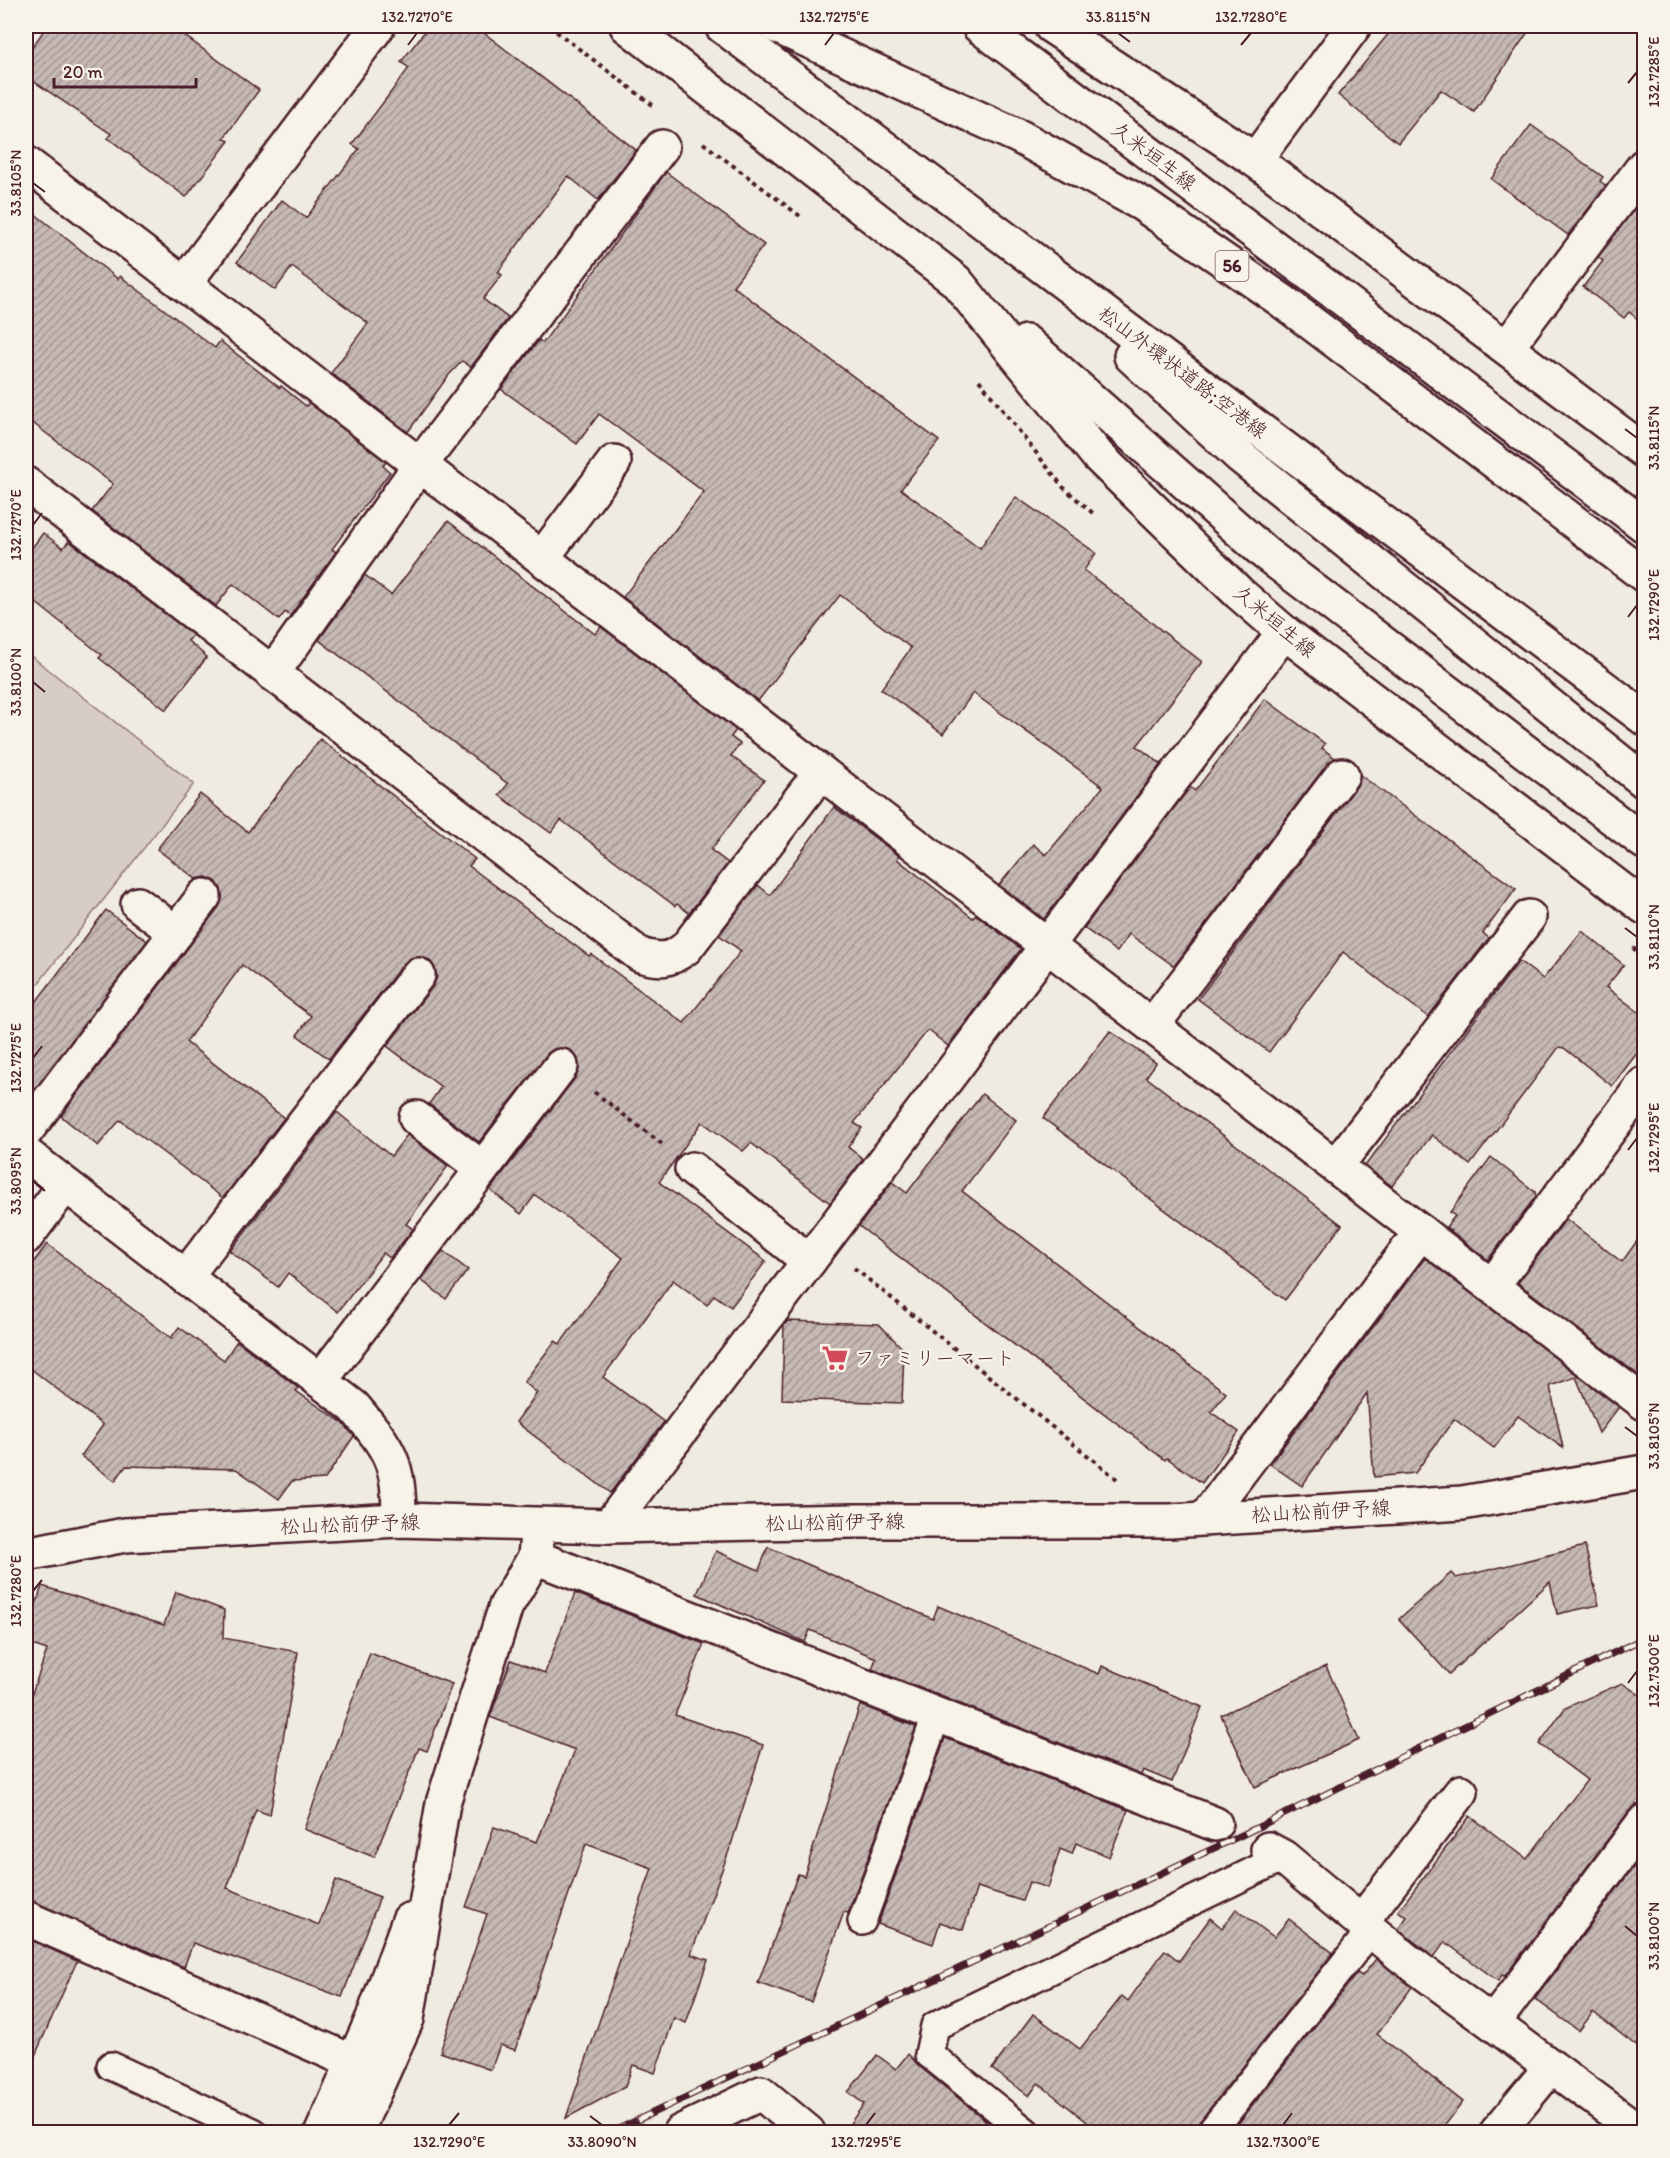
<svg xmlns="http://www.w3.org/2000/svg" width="1670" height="2158" font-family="Itim,'Klee One',sans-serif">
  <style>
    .park { fill: #d8cdc6; stroke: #917678; stroke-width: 1.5 }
    .building { fill: url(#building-hatch); stroke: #4a1f2b; stroke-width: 1.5 }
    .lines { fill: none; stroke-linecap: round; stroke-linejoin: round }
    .service-casing { stroke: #4a1f2b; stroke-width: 32 }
    .minor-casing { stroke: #4a1f2b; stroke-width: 38 }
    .secondary-casing { stroke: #4a1f2b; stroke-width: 38 }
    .motorway-casing { stroke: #4a1f2b; stroke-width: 38 }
    .path { stroke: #4a1f2b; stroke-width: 4; stroke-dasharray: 4.5 4.5; stroke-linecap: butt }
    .service { stroke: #f7f3e8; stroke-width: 27 }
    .minor { stroke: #f7f3e8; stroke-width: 33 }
    .secondary { stroke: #f7f3e8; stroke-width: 33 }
    .motorway { stroke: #f7f3e8; stroke-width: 33 }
    .rail-casing { stroke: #4a1f2b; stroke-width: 7 }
    .rail { stroke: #f7f3e8; stroke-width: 4.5; stroke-dasharray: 14; stroke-linecap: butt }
    .ticks { fill: none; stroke: #4a1f2b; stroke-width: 2 }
    .labels { text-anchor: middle; stroke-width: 4.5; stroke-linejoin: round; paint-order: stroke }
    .shield { fill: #f7f3e8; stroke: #7e5f64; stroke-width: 1.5 }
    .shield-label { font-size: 18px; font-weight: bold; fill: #4a1f2b }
    .street-label { font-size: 20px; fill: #4a1f2b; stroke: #f7f3e8 }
    .poi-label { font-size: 20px; fill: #4a1f2b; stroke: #f7f3e8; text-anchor: start }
    .neatline { fill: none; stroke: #4a1f2b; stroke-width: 2 }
    .ticks-label { font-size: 15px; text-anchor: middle; fill: #4a1f2b }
  </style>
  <defs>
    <pattern id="building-hatch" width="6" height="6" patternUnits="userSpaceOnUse" patternTransform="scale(1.5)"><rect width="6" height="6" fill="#c6b8b3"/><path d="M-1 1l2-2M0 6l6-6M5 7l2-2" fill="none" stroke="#a39592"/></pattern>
  </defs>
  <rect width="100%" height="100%" fill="#f0ebe0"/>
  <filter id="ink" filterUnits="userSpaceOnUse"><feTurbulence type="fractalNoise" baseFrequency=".0167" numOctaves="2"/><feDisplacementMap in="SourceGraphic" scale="12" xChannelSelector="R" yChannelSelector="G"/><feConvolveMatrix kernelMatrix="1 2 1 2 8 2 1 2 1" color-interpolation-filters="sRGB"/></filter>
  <g filter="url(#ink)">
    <!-- park -->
    <polygon class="park" points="26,652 194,784 26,999"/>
    <!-- building -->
    <g class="building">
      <polygon points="47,26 171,26 259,90 224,138 229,141 186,197 108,138 111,134 26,76 26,56"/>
      <polygon points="429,26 475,26 636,150 598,200 568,176 498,272 502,275 483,299 508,318 471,367 462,361 448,376 408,432 331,373 368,323 292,267 275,290 237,262 282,200 306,218 359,149 352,144 409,68 401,62"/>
      <polygon points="1395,26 1532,26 1474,112 1441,90 1398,143 1338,95"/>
      <polygon points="1531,125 1603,177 1600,181 1606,186 1568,235 1491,179"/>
      <polygon points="666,172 764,245 733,286 939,441 901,489 980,548 1016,497 1096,553 1084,570 1202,662 1137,746 1161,764 1044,919 999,885 1033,844 1046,855 1103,787 973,693 943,734 881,689 911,648 840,595 758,701 623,597 704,492 599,414 577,444 501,389 539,340 543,343"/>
      <polygon points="1644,205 1644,324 1629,312 1624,318 1583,287 1603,261 1598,257 1635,208 1639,211"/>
      <polygon points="26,207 118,279 120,276 215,348 220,341 280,388 281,386 306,406 309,403 386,462 383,466 390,472 332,549 336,552 290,616 285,612 279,620 233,584 216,606 92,511 113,484 26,418"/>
      <polygon points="448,521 595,634 601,627 736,730 731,737 740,744 731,756 764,780 711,850 728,863 689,913 677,904 675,906 561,820 551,833 499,795 508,784 319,640 365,575 391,595"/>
      <polygon points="43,533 63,548 69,541 193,635 188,641 207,657 166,710 99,658 102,655 26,595 26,556"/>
      <polygon points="1265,699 1325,744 1322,748 1335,758 1327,764 1174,966 1129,934 1117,952 1084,928 1190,787 1195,791"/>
      <polygon points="320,739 475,859 469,866 589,956 591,954 684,1023 741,951 719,935 758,885 770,895 834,807 899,856 897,859 973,918 976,915 1021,949 948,1046 928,1030 854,1123 862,1128 848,1147 863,1159 830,1203 751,1143 743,1151 702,1122 659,1182 766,1261 731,1307 714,1295 707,1305 673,1280 603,1377 664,1422 610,1493 516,1422 537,1393 524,1382 555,1341 560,1344 623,1258 535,1195 521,1214 490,1190 576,1077 579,1069 578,1059 572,1051 564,1048 554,1049 547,1054 479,1142 429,1104 441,1087 387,1046 433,986 437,977 435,968 429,960 421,957 411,958 403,964 329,1059 297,1035 311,1016 242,965 186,1042 284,1118 223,1198 120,1120 98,1146 61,1116 219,907 222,899 221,889 216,881 206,877 196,879 157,849 200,794 248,832"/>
      <polygon points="1360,775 1516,889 1483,933 1489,938 1428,1017 1343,952 1269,1052 1198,999 1357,786"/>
      <polygon points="106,910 147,941 32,1093 26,1088 26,1015"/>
      <polygon points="1582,931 1624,965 1606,987 1644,1016 1644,1044 1612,1086 1564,1048 1559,1047 1470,1165 1432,1135 1392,1186 1365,1166 1519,961 1543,979"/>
      <polygon points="1110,1031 1156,1063 1146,1077 1342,1225 1285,1300 1043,1118"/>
      <polygon points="982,1094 1016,1120 962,1191 1226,1393 1211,1412 1239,1432 1202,1483 1167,1458 1165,1460 859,1226 892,1182 907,1193"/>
      <polygon points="337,1112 391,1156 407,1135 448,1166 406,1224 413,1229 390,1258 383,1253 338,1312 288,1273 278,1287 230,1251"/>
      <polygon points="1491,1157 1535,1192 1536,1196 1488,1260 1446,1227 1455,1216 1450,1212"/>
      <polygon points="1566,1219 1622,1262 1644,1231 1644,1373 1641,1377 1518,1283"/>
      <polygon points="47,1244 171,1338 179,1327 224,1360 237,1341 298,1388 296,1391 343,1423 354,1436 325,1479 292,1481 279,1499 236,1469 126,1466 115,1481 81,1456 103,1425 26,1365 26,1272"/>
      <polygon points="443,1251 468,1270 446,1299 421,1280"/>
      <polygon points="1425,1258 1619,1407 1599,1433 1576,1377 1550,1386 1563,1448 1518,1416 1494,1448 1454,1419 1415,1473 1374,1477 1367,1393 1302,1486 1270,1464"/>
      <polygon points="788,1321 879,1324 904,1350 902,1403 782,1399 784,1325"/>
      <polygon points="1585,1546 1599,1605 1557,1614 1550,1582 1449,1674 1399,1619 1451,1573 1456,1578"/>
      <polygon points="768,1547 933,1619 938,1606 1099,1674 1102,1666 1202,1707 1172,1782 1143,1770 1141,1775 872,1669 876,1658 810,1630 805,1642 697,1594 716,1551 759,1570"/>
      <polygon points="42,1586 164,1625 176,1592 224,1610 223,1638 298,1652 270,1815 256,1810 227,1888 319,1925 336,1880 380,1897 342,1997 193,1943 184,1967 26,1900 26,1711 47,1650 26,1643 26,1636"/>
      <polygon points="575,1593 704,1644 675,1715 763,1745 730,1848 691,1954 708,1960 686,2023 674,2018 655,2073 633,2065 625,2087 566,2118 652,1868 586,1844 515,2050 500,2045 491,2070 440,2052 487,1914 466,1907 494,1827 537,1842 575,1750 490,1717 511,1660 545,1673"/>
      <polygon points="370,1653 452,1684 427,1751 419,1748 374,1857 304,1829"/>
      <polygon points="1326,1666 1359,1740 1255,1787 1221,1715"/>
      <polygon points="1622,1683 1644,1698 1644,1804 1636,1805 1629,1811 1505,1976 1502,1975 1498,1981 1445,1942 1434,1957 1398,1929 1407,1917 1398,1911 1470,1816 1527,1859 1587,1780 1539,1744 1565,1708"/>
      <polygon points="860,1705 916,1727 848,1913 844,1912 811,2002 758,1983 798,1874 804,1876"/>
      <polygon points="945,1738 1128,1810 1109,1857 1076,1843 1072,1854 1060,1849 1048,1888 1029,1882 1022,1901 977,1887 963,1930 940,1922 933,1944 878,1924"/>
      <polygon points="1644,1853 1644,2052 1593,2012 1579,2031 1535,1999"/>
      <polygon points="1236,1909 1274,1937 1289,1919 1333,1953 1199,2122 1196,2133 1101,2133 1038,2083 1029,2096 992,2069 1033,2014 1080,2049 1122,1996 1128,2001 1165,1950 1179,1961 1210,1918 1222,1928"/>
      <polygon points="26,1938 77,1961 26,2076"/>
      <polygon points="1376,1959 1412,1987 1377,2034 1463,2102 1439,2133 1231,2133 1357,1973 1362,1976"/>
      <polygon points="908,2054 919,2066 1001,2133 843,2133 864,2104 848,2092 877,2055 896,2069"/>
    </g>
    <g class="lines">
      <!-- service casing -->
      <g class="service-casing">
        <g id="service">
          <polyline points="862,1921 937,1714"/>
          <polyline points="111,2066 253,2132"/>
          <polyline points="1026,2132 929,2054 935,2026 1283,1857"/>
          <polyline points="1211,2132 1371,1930"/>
        </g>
      </g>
      <!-- minor casing -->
      <g class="minor-casing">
        <g id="minor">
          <polyline points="1255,160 1354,26"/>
          <polyline points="26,163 1644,1403"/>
          <polyline points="184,284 378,26"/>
          <polyline points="1508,346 1644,166"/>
          <path d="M 26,484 L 640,955 C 660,961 669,961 686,948 L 821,772"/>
          <polyline points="542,558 614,462"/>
          <polyline points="272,674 420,465 662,147"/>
          <polyline points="138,904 176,933"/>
          <polyline points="1152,1026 1342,775"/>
          <polyline points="416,1118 482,1168"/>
          <polyline points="26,1131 204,896"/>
          <path d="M 26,1154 L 354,1407 C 391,1451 399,1462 399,1520"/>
          <polyline points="1336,1166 1529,917"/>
          <polyline points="692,1169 809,1261"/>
          <polyline points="26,1237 65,1185"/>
          <polyline points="185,1277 418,975"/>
          <polyline points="1492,1286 1644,1084"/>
          <polyline points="320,1381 561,1066"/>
          <polyline points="1205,1518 1421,1232"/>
          <polyline points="609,1526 1284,632"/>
          <polyline points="535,1557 1215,1824"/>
          <polyline points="1268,1849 1283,1857 1404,1958 1640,2132"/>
          <polyline points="26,1918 353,2062"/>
          <polyline points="1361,1922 1461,1792"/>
          <polyline points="1493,2023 1644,1822"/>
          <polyline points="322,2132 373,2018 409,1920"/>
          <polyline points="356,2132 407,2019 443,1803 506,1606 535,1557 537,1534"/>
          <polyline points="680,2132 761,2093 808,2132"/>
          <polyline points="1497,2132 1551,2067"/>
        </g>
      </g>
      <!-- secondary casing -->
      <g class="secondary-casing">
        <g id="secondary">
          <polyline points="627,26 956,281 1098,456 1239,593 1284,632 1644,907"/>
          <polyline points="979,26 1644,525"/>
          <polyline points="1051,26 1255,160 1644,451"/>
          <polyline points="1026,342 1266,554 1644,842"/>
          <polyline points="26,1554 125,1535 399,1520 609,1526 853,1521 1170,1521 1462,1503 1644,1472"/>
        </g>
      </g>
      <!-- motorway casing -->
      <g class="motorway-casing">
        <g id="motorway">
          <polyline points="722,26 1644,718"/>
          <polyline points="776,26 1020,137 1142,204 1281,300 1644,575"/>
          <polyline points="1131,356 1241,457 1644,781"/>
        </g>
      </g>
      <!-- path -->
      <g class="path">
        <polyline points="549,26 654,106"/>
        <polyline points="703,143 800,216"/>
        <polyline points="979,380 1063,487 1095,515"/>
        <polyline points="1633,948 1644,957"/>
        <polyline points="594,1092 662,1144"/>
        <polyline points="854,1268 1117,1479"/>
      </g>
      <!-- service -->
      <use href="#service" class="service"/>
      <!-- minor -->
      <use href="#minor" class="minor"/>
      <!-- secondary -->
      <use href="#secondary" class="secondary"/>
      <!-- motorway -->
      <use href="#motorway" class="motorway"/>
      <!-- rail casing -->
      <g class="rail-casing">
        <polyline id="rail" points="612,2132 1244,1834 1644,1638"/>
      </g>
      <!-- rail -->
      <use href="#rail" class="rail"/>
    </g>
  </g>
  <!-- ticks -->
  <path class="ticks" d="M 1118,33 L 1130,42M 408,45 L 417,33M 825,45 L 834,33M 1241,45 L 1251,33M 1628,83 L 1637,72M 33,183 L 45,192M 1625,429 L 1637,438M 33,525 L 42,513M 1628,617 L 1637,605M 33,682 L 45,692M 1625,928 L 1637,937M 33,1058 L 42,1046M 1628,1150 L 1637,1138M 33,1181 L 45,1191M 1625,1427 L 1637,1436M 33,1591 L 42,1580M 1628,1683 L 1637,1671M 1625,1926 L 1637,1936M 590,2116 L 602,2125M 449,2125 L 459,2113M 866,2125 L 875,2113M 1283,2125 L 1292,2113"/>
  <!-- icons -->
  <defs>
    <g id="supermarket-bare" transform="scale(2.07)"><path d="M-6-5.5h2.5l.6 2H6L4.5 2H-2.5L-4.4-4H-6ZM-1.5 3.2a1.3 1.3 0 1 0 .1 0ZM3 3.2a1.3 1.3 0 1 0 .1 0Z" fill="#d1495b" stroke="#f7f3e8" stroke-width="2.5" paint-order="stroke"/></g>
  </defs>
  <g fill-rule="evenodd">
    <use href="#supermarket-bare" x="835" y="1358"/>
  </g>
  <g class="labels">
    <!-- shield labels -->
    <rect class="shield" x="1215.5" y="251" width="33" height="30" rx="4.5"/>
    <g class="shield-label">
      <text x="1232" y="272">56</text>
    </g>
    <!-- street labels -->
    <g class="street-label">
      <text transform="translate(1154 156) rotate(37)" y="7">久米垣生線</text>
      <text transform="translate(1183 372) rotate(37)" y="7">松山外環状道路;空港線</text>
      <text transform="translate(1275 621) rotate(40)" y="7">久米垣生線</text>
      <text transform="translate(1321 1511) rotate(-3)" y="7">松山松前伊予線</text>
      <text transform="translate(835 1522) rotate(-1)" y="7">松山松前伊予線</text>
      <text transform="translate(350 1524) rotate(-2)" y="7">松山松前伊予線</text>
    </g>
    <!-- poi labels -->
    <g class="poi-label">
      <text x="855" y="1365">ファミリーマート</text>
    </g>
  </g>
  <!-- margin -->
  <rect width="1670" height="2158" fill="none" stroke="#f7f3e8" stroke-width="66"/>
  <!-- scale -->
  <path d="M54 78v9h142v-9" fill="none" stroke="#4a1f2b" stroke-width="3"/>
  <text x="63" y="78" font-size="18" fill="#4a1f2b" stroke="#f7f3e8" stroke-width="4.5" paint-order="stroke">20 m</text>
  <rect x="33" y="33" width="1604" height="2092" class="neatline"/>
  <g class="ticks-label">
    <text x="417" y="22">132.7270°E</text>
    <text x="834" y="22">132.7275°E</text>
    <text x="1118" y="22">33.8115°N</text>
    <text x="1251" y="22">132.7280°E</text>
    <text transform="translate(1654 72) rotate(-90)" y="5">132.7285°E</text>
    <text transform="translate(16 183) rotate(-90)" y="5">33.8105°N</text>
    <text transform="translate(1654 438) rotate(-90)" y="5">33.8115°N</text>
    <text transform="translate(16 525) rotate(-90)" y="5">132.7270°E</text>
    <text transform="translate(1654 605) rotate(-90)" y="5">132.7290°E</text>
    <text transform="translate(16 682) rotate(-90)" y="5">33.8100°N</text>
    <text transform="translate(1654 937) rotate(-90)" y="5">33.8110°N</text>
    <text transform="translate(16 1058) rotate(-90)" y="5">132.7275°E</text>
    <text transform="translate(1654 1138) rotate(-90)" y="5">132.7295°E</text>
    <text transform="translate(16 1181) rotate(-90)" y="5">33.8095°N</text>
    <text transform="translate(1654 1436) rotate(-90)" y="5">33.8105°N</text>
    <text transform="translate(16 1591) rotate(-90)" y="5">132.7280°E</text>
    <text transform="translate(1654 1671) rotate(-90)" y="5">132.7300°E</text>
    <text transform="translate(1654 1936) rotate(-90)" y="5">33.8100°N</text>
    <text x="449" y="2147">132.7290°E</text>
    <text x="602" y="2147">33.8090°N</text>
    <text x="866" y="2147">132.7295°E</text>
    <text x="1283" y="2147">132.7300°E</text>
  </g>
</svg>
